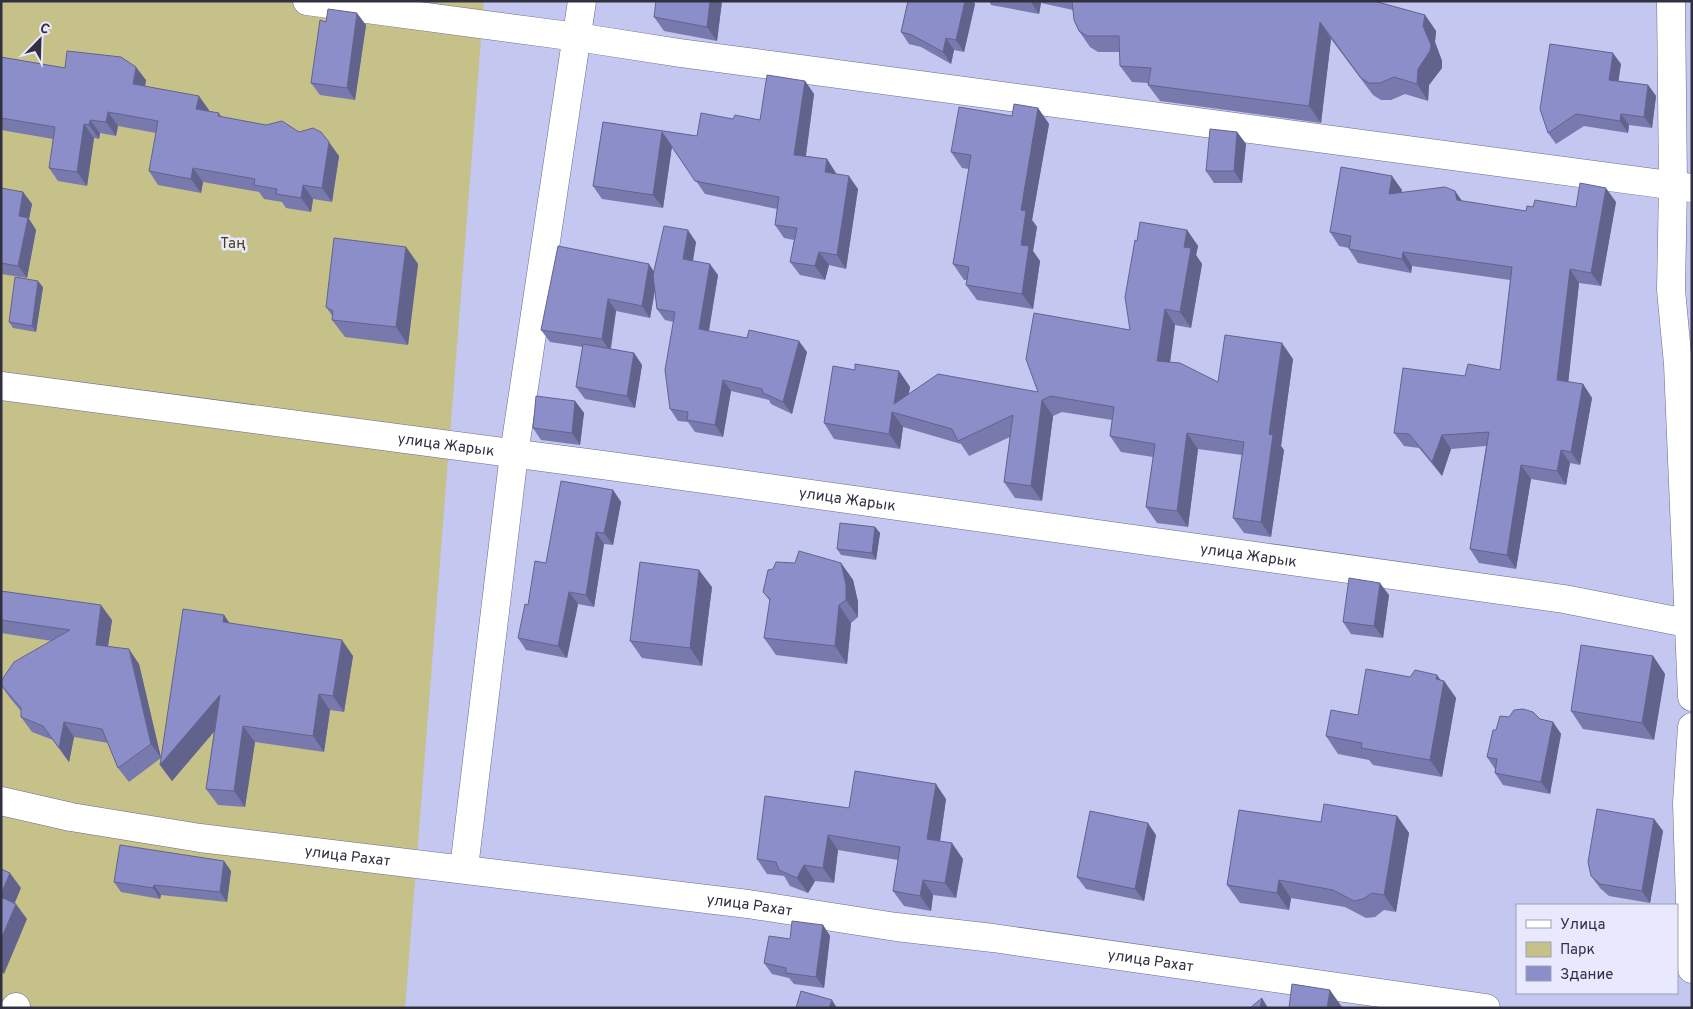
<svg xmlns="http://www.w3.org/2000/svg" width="1693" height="1009" font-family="Overpass,sans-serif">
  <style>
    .green { fill: #c6c089 }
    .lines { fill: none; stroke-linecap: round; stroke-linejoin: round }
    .street-casing { stroke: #686a8e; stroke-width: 29 }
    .street { stroke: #fff; stroke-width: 28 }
    .wall { fill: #787aae }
    .shaded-wall { fill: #62638d }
    .building { fill: #8c8eca; stroke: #62638d }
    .labels { text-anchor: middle; stroke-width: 5; stroke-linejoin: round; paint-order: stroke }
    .park-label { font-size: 15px; fill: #47410a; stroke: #e8e9ff }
    .street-label { font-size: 15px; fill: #303040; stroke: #e8e9ff }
  </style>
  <rect width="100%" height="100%" fill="#c4c7f0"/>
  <!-- green -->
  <polygon class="green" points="1,1 484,1 405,1008 1,1008"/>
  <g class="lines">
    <!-- street casing -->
    <g class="street-casing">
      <g id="street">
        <polyline points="307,1 577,37 680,53 1692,188"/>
        <polyline points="1671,1 1673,185 1671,290 1678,364 1692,697"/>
        <path id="s1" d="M 1,386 L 610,466 L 1564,599 L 1692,624"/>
        <polyline points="1692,727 1687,803 1692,969"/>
        <path id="s2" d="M 1,801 L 71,817 L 200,838 L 748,904 L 896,927 L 993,938 L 1486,1008"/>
        <polyline points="464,868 514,454 582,1"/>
        <polyline points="15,1008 16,1007"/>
      </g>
    </g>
    <!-- street -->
    <use href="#street" class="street"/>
  </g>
  <!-- wall -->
  <g class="wall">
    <polygon points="722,1 717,41 664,31 654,17"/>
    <polygon points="908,1 973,1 975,4 964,52 954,50 951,64 921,47 909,44 901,32"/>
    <polygon points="989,1 1374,1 1425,15 1436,31 1435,42 1442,61 1442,68 1429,85 1428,101 1405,94 1391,100 1381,100 1373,95 1331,39 1321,123 1160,101 1148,85 1148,83 1132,82 1120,66 1120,52 1098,52 1090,47 1079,31 1073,10 1041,3 1039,14 991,5"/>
    <polygon points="326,22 366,25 355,100 320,95 311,83"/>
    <polygon points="1,57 65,68 146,80 145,87 209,110 208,111 219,113 222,117 299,132 339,156 332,202 313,199 311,212 286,208 282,202 264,199 259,192 203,182 201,193 158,185 149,171 156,133 118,126 116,136 100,133 99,139 94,138 87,186 58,181 49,168 53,139 1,130"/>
    <polygon points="1621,64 1618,81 1648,85 1656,96 1652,128 1629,125 1628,133 1584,126 1556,144 1548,133"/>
    <polygon points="805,81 814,94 806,156 827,159 836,174 858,189 846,269 829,265 825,280 800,275 790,262 794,240 784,238 775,225 777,209 705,194 672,146 663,208 602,199 593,186 603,122 697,136 733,119 760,120"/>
    <polygon points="1038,108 1049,124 1032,220 1037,227 1033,251 1040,261 1033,309 977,300 966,285 967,280 964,280 953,264 969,169 962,168 951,152 1012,116"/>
    <polygon points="1237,132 1246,144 1242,183 1214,183 1206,171"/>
    <polygon points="1,188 23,192 32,204 29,219 36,230 27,278 1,274"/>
    <polygon points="1402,190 1401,192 1455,191 1462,201 1526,211 1533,207 1576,207 1616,202 1601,286 1579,283 1568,382 1583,384 1592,398 1580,465 1570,463 1566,485 1531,479 1516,569 1479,563 1470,549 1486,446 1451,449 1442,476 1419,448 1404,446 1394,433 1465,376 1500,370 1510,280 1412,266 1411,273 1358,263 1349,249 1349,248 1339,246 1330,232"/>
    <polygon points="1187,230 1198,246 1196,255 1202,264 1191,328 1175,325 1170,362 1218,382 1293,359 1281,446 1284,450 1271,537 1244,533 1233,518 1242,455 1198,449 1188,527 1157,523 1146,507 1153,457 1121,452 1110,436 1112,420 1062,412 1053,416 1042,501 1015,498 1004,482 1010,437 969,456 961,444 903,427 900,449 834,439 824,423 855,370 899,371 910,387 908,394 1038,392 1130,330 1137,241"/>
    <polygon points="696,242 693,261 718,275 709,331 807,352 792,414 771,404 769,400 731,391 723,437 695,432 688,422 678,421 670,409 674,322 665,320 657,309 655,291 650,318 616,311 611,349 634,353 642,365 635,408 585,399 576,387 583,347 550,342 541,330 654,271"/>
    <polygon points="406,247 418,264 408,345 345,337 332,320 333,317 326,307"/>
    <polygon points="43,287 36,332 13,328 9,322"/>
    <polygon points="575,401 584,413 580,445 541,440 533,428"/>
    <polygon points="613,490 621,502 613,545 604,544 594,607 578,604 567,658 526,650 518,638 528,605"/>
    <polygon points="875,527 880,533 876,560 841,555 837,549"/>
    <polygon points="795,563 841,563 853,580 858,602 858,617 851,623 847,664 776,655 764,638 770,601 763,592 773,569"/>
    <polygon points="712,587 702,666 642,658 630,641"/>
    <polygon points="1,591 112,620 108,646 139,664 161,758 129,782 118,768 108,743 74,737 69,762 53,740 32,732 21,717 21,711 10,698 1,685 52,641 1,633"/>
    <polygon points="1389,595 1383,638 1351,634 1343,622"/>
    <polygon points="224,615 229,623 353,656 344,712 330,710 324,752 255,742 245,807 218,805 206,789 214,731 172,781 160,765"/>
    <polygon points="1653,656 1665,674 1654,740 1583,729 1571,711"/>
    <polygon points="1410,677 1444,681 1456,698 1442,777 1373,765 1369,760 1338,754 1326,736 1358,715"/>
    <polygon points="1540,719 1553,722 1561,734 1550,794 1503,785 1495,773 1495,769 1487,757 1496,730"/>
    <polygon points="946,799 940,841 963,859 956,898 933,895 931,911 904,906 893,891 898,860 838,850 834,883 815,881 808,893 790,886 784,876 767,874 757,859 849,808"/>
    <polygon points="1397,816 1409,833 1396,912 1384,910 1375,917 1366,918 1345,907 1291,898 1289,910 1240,903 1227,885 1321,822"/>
    <polygon points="1654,819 1663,831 1650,903 1609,896 1600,888 1591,876"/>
    <polygon points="1156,835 1144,901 1086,889 1077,877"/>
    <polygon points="224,861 231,871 227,902 161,895 160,899 121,892 114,882"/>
    <polygon points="823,925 830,936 824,988 794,984 789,978 772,974 764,963 790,939"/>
  </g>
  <!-- shaded-wall -->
  <g class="shaded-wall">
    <polygon points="710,1 722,1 717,41 707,27"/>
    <polygon points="965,1 973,1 975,4 964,52 956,40"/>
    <polygon points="1030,1 1039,1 1041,3 1039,14"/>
    <polygon points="357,13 366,25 355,100 347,88"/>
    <polygon points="1425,15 1436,31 1435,42 1442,61 1442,68 1429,85 1428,101 1417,84 1418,69"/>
    <polygon points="1320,22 1331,39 1321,123 1309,106"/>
    <polygon points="946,38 954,50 951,64 943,52"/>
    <polygon points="1613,53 1621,64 1617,91 1609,80"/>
    <polygon points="136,67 146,80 143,98 133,84"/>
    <polygon points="805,81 814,94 804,168 794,155"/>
    <polygon points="1648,85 1656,96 1652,128 1644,117"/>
    <polygon points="199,96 209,110 206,123 196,109"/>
    <polygon points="1038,108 1049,124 1032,220 1037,227 1033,251 1040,261 1033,309 1022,294 1021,210"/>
    <polygon points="108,112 118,126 116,136 106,122"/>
    <polygon points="1621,114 1629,125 1628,133 1620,121"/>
    <polygon points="90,120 100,133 99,139 89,125"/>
    <polygon points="84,124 94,138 87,186 77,172"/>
    <polygon points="662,132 672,146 663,208 653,195"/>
    <polygon points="1237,132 1246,144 1242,183 1234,171"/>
    <polygon points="329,142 339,156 332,202 322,188"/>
    <polygon points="827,159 836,173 834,185 825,172"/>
    <polygon points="193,168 203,182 201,193 191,179"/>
    <polygon points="849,176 858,189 846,269 837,255"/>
    <polygon points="1392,176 1402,190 1398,208 1389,194"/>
    <polygon points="303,185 313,199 311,212 301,198"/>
    <polygon points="1606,188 1616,202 1601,286 1591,273"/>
    <polygon points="1455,191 1464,204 1457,200"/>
    <polygon points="23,192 32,204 29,219 36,230 27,278 18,266 19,216"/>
    <polygon points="688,230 696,242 691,271 683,259"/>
    <polygon points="1187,230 1198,246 1196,255 1202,264 1191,328 1180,312 1184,247"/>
    <polygon points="406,247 418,264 408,345 396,327"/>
    <polygon points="819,252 829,265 825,280 815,266"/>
    <polygon points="1403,252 1412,266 1411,273 1402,259"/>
    <polygon points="649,264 657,276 650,318 642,306"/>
    <polygon points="710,264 718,275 707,341 699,329"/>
    <polygon points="1570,269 1579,283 1567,394 1557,380"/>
    <polygon points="38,281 43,287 36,332 32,326"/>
    <polygon points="608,299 616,311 610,351 602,339"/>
    <polygon points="1165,309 1175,325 1168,377 1157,361"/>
    <polygon points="799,341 807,352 792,414 783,402"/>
    <polygon points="1282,343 1293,359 1281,446 1284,450 1271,537 1261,522 1269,434"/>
    <polygon points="634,353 642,365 635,408 627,396"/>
    <polygon points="899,371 910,387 905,416 894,404"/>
    <polygon points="723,380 731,391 723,437 715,425"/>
    <polygon points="1583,384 1592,398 1580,465 1571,452"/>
    <polygon points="1042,400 1053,416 1042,501 1031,486"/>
    <polygon points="575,401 584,413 580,445 572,433"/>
    <polygon points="892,412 903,427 900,449 889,434"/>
    <polygon points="1187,433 1198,449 1188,527 1177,511"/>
    <polygon points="1442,435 1451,449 1442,476 1432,462"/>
    <polygon points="1561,450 1570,463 1566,485 1557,471"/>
    <polygon points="1521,465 1531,479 1516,569 1507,555"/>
    <polygon points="613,490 621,502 613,545 604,533"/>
    <polygon points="875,527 880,533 876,560 872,553"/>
    <polygon points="596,532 604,544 594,607 586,595"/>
    <polygon points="841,563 853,580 858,602 858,617 846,600"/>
    <polygon points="699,570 712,587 702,666 690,648"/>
    <polygon points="1380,583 1389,595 1383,638 1374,626"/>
    <polygon points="569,592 578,604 567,658 558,646"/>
    <polygon points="101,605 112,620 106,659 96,645"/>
    <polygon points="839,605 851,623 847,664 835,646"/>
    <polygon points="224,615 235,631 223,622"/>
    <polygon points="342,640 353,656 344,712 333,696"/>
    <polygon points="129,649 139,664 161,758 151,744"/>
    <polygon points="1653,656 1665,674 1654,740 1642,723"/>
    <polygon points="1437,675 1443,683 1444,681 1456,698 1442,777 1430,760"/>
    <polygon points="319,694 330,710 324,752 313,736"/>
    <polygon points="220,695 231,712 172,781 160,765"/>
    <polygon points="64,722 74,737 69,762 59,748"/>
    <polygon points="1553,722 1561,734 1550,794 1541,782"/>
    <polygon points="243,726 255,742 245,807 234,791"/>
    <polygon points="936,784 946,799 938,855 927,839"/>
    <polygon points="1397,816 1409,833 1396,912 1384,895"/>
    <polygon points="1654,819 1663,831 1650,903 1642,891"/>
    <polygon points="1148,823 1156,835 1144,901 1135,889"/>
    <polygon points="828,835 838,850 834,883 823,868"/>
    <polygon points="952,843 963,859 956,898 945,883"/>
    <polygon points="224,861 231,871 227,902 220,892"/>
    <polygon points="804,865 815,881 808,893 797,878"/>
    <polygon points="10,873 21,888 11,912 1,899 1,894"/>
    <polygon points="923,880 933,895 931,911 920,896"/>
    <polygon points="1279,880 1291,898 1289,910 1277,893"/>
    <polygon points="154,885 161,895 160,899 153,888"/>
    <polygon points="16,904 27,919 4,974 1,971 1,939"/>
    <polygon points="823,925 830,936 824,988 816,977"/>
    <polygon points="1330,990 1342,1007 1342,1008 1327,1008"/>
    <polygon points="1262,998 1268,1008 1260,1008"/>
    <polygon points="832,1000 837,1008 829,1008"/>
  </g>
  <!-- building -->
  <g class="building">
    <polygon points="656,1 710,1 707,27 654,17"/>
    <polygon points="908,1 965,1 956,40 946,38 943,52 912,35 901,32"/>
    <polygon points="1072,1 1374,1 1425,15 1423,26 1431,45 1430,51 1418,69 1417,84 1394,77 1380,83 1369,83 1361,78 1320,22 1309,106 1148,85 1151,68 1120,66 1119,36 1087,36 1079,31 1074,20"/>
    <polygon points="328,9 357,13 347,88 311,83 320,20 326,22"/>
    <polygon points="1550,44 1613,53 1609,80 1648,85 1644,117 1621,114 1620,121 1576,114 1548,133 1540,109"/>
    <polygon points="67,51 121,57 136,67 133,84 199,96 196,109 219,113 218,116 266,125 282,121 299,132 313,128 321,132 329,142 322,188 303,185 301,198 276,194 277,189 254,185 255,179 193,168 191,179 149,171 158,121 108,112 106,122 90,120 89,125 84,124 77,172 49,168 55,127 1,118 1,57 65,68"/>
    <polygon points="767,75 805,81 794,155 827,159 825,172 849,176 837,255 819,252 815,266 790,262 797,228 775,225 779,197 695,181 662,132 653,195 593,186 603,122 697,136 701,113 733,119 735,115 760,120"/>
    <polygon points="1014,104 1038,108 1021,210 1026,211 1021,245 1029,246 1022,294 966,285 969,267 953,264 971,155 951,152 959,107 1012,116"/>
    <polygon points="1210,129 1237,132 1234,171 1206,171"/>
    <polygon points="1341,167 1392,176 1389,194 1445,187 1455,191 1457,200 1526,211 1527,206 1533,207 1535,200 1576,207 1580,183 1606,188 1591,273 1570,269 1557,380 1583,384 1571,452 1561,450 1557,471 1521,465 1507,555 1470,549 1489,432 1442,435 1432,462 1409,434 1394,433 1403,368 1465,376 1468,364 1500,370 1512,267 1403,252 1402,259 1349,249 1351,236 1330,232"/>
    <polygon points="1,188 23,192 19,216 28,218 18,266 1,263"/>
    <polygon points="1140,222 1187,230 1184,247 1191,248 1180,312 1165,309 1157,361 1180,363 1218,382 1225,335 1282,343 1269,434 1273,435 1261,522 1233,518 1244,442 1187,433 1177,511 1146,507 1155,444 1110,436 1114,407 1051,396 1042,400 1031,486 1004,482 1013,415 958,441 952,429 892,412 889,434 824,423 833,366 855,370 855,364 899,371 894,404 938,374 1038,392 1026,359 1034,313 1130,330 1125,297 1135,240 1137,241"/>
    <polygon points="664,226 688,230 683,259 710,264 699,329 747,338 749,330 799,341 783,402 763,393 762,389 723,380 715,425 687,420 688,412 670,409 665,370 675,312 657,309 653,275"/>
    <polygon points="334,238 406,247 396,327 332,320 333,311 326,307"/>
    <polygon points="558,246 649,264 642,306 608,299 602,339 541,330"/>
    <polygon points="15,277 38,281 32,326 9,322"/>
    <polygon points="583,344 634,353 627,396 576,387"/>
    <polygon points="536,396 575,401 572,433 533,428"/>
    <polygon points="561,481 613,490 604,533 596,532 586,595 569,592 558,646 518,638 525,604 528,605 535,561 546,563"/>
    <polygon points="840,523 875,527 872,553 837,549"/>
    <polygon points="799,551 841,563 846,585 846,600 839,605 835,646 764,638 770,599 763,592 768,570 773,569 776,562 795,563"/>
    <polygon points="640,562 699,570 690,648 630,641"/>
    <polygon points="1349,578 1380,583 1374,626 1343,622"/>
    <polygon points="1,591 101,605 96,645 129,649 151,744 118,768 102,729 64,722 59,748 43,726 21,717 21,708 1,685 1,681 14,662 70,630 1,620"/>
    <polygon points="183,609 224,615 223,622 342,640 333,696 319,694 313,736 243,726 234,791 206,789 220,695 160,765"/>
    <polygon points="1581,645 1653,656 1642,723 1571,711"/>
    <polygon points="1366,669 1410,677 1415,670 1437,675 1436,679 1444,681 1430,760 1361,748 1362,743 1326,736 1331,710 1358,715"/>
    <polygon points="1523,709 1533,712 1540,719 1553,722 1541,782 1495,773 1497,759 1487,757 1493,730 1496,730 1500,716 1509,717 1514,710"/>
    <polygon points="855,771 936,784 927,839 952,843 945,883 923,880 920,896 893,891 900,847 828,835 823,868 804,865 797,878 779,870 776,862 757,859 765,796 849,808"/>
    <polygon points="1324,804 1397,816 1384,895 1372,893 1363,899 1354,901 1333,890 1279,880 1277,893 1227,885 1239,810 1321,822"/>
    <polygon points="1597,809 1654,819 1642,891 1600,884 1591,876 1588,862"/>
    <polygon points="1090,811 1148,823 1135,889 1077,877"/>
    <polygon points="120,845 224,861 220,892 154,885 153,888 114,882"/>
    <polygon points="1,869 10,873 1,894"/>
    <polygon points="1,897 16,904 1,939"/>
    <polygon points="792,921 823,925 816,977 786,973 786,968 764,963 769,936 790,939"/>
    <polygon points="1292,984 1330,990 1327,1008 1289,1008"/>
    <polygon points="801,991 832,1000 829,1008 796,1008"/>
    <polygon points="1262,998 1260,1008 1250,1008"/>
  </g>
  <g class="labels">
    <!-- park labels -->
    <g class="park-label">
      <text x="233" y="248">Таң</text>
    </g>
    <!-- street labels -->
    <g class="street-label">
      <text dy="5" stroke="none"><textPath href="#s1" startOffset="449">улица Жарык</textPath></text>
      <text dy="5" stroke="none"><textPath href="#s1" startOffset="854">улица Жарык</textPath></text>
      <text dy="5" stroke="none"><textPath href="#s1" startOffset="1259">улица Жарык</textPath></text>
      <text dy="5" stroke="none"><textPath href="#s2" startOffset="351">улица Рахат</textPath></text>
      <text dy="5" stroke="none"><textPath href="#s2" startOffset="756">улица Рахат</textPath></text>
      <text dy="5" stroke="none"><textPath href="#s2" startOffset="1161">улица Рахат</textPath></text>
    </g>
  </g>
  <!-- border -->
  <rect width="1693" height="1009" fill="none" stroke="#303040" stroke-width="5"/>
  <!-- legend -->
  <rect x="1516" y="904" width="162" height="90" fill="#e8e9ff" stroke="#9e9fb3"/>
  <rect x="1526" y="920" width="25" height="8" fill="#ffffff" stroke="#9e9fb3"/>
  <text x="1560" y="929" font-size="15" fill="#303040">Улица</text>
  <rect x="1526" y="942" width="25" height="15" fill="#c6c089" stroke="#9e9fb3"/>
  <text x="1560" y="954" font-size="15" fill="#303040">Парк</text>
  <rect x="1526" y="966" width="25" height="15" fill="#8c8eca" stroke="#9e9fb3"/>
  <text x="1560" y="979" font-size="15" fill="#303040">Здание</text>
  <!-- north arrow -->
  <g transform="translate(40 40) rotate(23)" stroke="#e8e9ff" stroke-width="4" paint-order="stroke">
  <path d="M0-4L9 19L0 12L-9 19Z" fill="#303040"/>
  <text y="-8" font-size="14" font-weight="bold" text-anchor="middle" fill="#303040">С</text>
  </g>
</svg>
